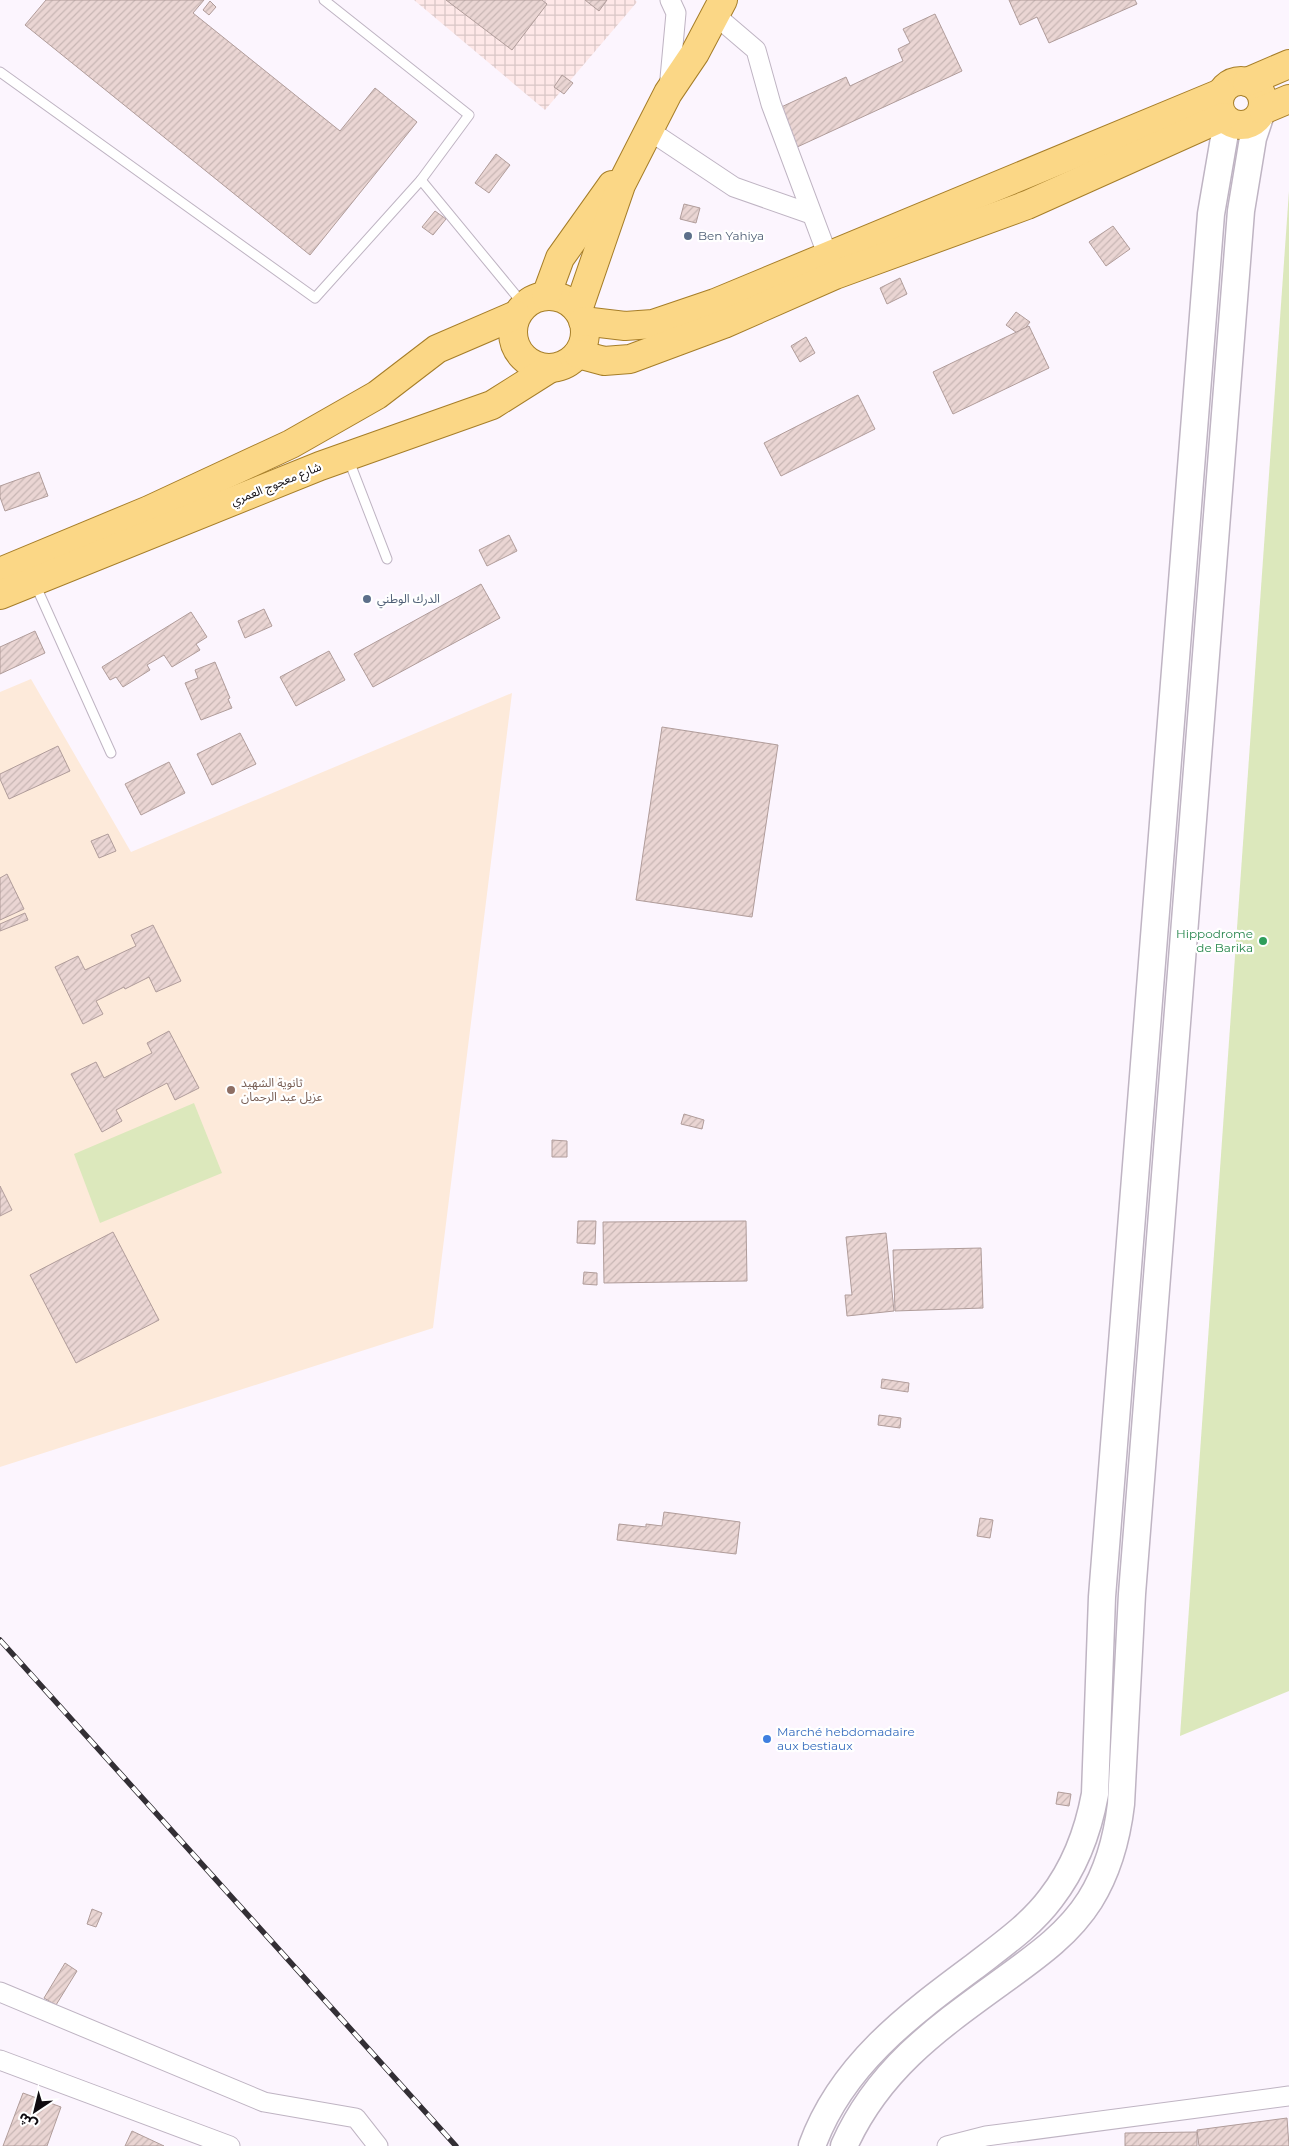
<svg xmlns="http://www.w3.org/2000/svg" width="1289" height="2146" font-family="Montserrat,'Noto Sans Arabic',sans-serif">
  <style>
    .industrial { fill: url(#industrial-grid) }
    .education { fill: #fdeada }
    .grass { fill: #dce8bc }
    .building { fill: url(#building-hatch); stroke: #b09c9a }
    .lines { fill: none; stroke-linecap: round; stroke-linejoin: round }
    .lane-casing { stroke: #bfb4c3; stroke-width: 11 }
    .street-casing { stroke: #bfb4c3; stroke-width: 21 }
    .secondary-casing { stroke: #bfb4c3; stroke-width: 29 }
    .primary-casing { stroke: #a67e29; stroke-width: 30 }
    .lane { stroke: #fff; stroke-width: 9 }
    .street { stroke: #fff; stroke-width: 19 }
    .secondary { stroke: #fff; stroke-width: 26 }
    .primary { stroke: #fbd786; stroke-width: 28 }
    .rail-casing { stroke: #332f35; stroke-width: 5.5 }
    .rail { stroke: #fff; stroke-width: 4; stroke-dasharray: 11; stroke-linecap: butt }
    .service-dot { fill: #5c6f8a; stroke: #fff; stroke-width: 2 }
    .leisure-dot { fill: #2e9e5b; stroke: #fff; stroke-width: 2 }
    .education-dot { fill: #8d6e63; stroke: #fff; stroke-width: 2 }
    .shop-dot { fill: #3f7fe0; stroke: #fff; stroke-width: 2 }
    .labels { text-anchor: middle; stroke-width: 4.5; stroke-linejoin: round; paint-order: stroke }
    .service-label { font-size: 12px; fill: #4e5e75; stroke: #fff; text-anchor: start }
    .street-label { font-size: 12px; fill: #0f0b10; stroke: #fff }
    .leisure-label { font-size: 12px; fill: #27864d; stroke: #fff; text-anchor: end }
    .education-label { font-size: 12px; fill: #785e54; stroke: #fff; text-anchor: start }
    .shop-label { font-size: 12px; fill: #366cbe; stroke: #fff; text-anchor: start }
  </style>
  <defs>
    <pattern id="industrial-grid" width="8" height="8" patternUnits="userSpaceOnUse" patternTransform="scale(1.25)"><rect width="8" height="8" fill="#fee8e8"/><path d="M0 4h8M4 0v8" fill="none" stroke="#d8c6c6"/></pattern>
    <pattern id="building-hatch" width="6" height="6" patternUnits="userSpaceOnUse" patternTransform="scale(1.25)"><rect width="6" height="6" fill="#ead5d3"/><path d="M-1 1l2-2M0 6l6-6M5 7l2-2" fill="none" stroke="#c8b6b4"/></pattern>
  </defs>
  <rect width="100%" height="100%" fill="#fcf5fe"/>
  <!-- industrial -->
  <polygon class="industrial" points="414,0 635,0 637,2 545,110"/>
  <!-- education -->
  <polygon class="education" points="31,679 131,852 512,693 433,1328 0,1467 0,692"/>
  <!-- grass -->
  <g class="grass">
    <polygon points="1289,191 1289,1691 1180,1736"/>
    <polygon points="194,1103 222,1173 100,1223 74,1154"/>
  </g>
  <!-- building -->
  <g class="building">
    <polygon points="46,0 204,0 193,13 340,131 375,88 417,122 310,255 25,25"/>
    <polygon points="446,0 542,0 547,4 512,50"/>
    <polygon points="585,0 607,0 599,11"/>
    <polygon points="1009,0 1135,0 1137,4 1049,43 1037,17 1020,25"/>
    <polygon points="210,1 216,7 209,15 203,10"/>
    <polygon points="935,14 962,71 795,148 777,109 846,77 850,86 903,61 898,49 910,43 903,29"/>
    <polygon points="562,75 573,83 564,94 554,87"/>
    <polygon points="496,154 510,165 489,193 475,183"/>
    <polygon points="684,204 700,208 696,223 680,219"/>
    <polygon points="435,211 446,219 433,235 422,227"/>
    <polygon points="1113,226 1130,249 1106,266 1089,242"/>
    <polygon points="900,278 907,294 887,304 880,288"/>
    <polygon points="1016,312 1030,322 1020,335 1006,325"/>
    <polygon points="1029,326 1049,368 953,414 933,372"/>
    <polygon points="806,337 815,353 800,362 791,346"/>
    <polygon points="858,395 875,429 781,476 764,443"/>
    <polygon points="39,472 48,496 5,511 0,497 0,486"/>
    <polygon points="509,535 517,551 487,566 479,550"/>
    <polygon points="481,584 500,618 373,687 354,654"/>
    <polygon points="264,609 272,626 245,638 238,621"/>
    <polygon points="191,612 207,637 196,644 200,650 172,667 164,655 147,665 150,670 123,687 116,677 110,680 102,667"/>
    <polygon points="35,631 45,653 0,674 0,647"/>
    <polygon points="329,651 345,680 296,706 280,677"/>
    <polygon points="215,662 230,698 228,699 232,708 201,720 185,683 198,678 195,670"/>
    <polygon points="662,727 778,745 752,917 636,900"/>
    <polygon points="240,733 256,764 212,785 197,754"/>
    <polygon points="58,746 70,771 9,799 0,779 0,774"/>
    <polygon points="169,762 185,793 141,815 125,784"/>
    <polygon points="108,834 116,851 99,858 91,841"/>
    <polygon points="7,874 24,909 0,920 0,878"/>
    <polygon points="25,913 28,920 0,931 0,924"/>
    <polygon points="153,925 181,981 156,992 149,977 125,989 124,987 96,1001 103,1014 83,1024 55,967 78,956 85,970 136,946 131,935"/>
    <polygon points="169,1031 199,1088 175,1100 167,1083 116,1110 122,1121 102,1132 71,1074 96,1062 104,1078 152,1053 147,1043"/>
    <polygon points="684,1114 704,1120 702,1129 681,1124"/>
    <polygon points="552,1140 567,1141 567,1157 552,1157"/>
    <polygon points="0,1186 12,1210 0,1216"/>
    <polygon points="578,1221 596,1221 595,1244 577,1243"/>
    <polygon points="746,1221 747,1281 604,1283 603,1222"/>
    <polygon points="113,1232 159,1320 76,1363 30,1275"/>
    <polygon points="886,1233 894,1311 847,1316 845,1295 852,1295 846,1237"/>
    <polygon points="981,1248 983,1308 895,1311 893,1250"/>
    <polygon points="584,1272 597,1273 597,1285 583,1284"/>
    <polygon points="882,1379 909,1383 908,1392 881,1388"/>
    <polygon points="879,1415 901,1418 900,1428 878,1425"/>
    <polygon points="664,1512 740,1522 736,1554 617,1540 619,1524 646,1527 646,1524 662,1526"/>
    <polygon points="980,1518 993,1520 990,1538 977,1536"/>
    <polygon points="1058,1792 1071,1794 1069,1806 1056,1804"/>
    <polygon points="92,1909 102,1913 96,1927 87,1924"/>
    <polygon points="65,1963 77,1971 56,2005 44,1998"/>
    <polygon points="23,2093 61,2107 47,2146 3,2146"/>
    <polygon points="1287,2118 1289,2146 1199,2146 1197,2130"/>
    <polygon points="132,2131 164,2146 125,2146"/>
    <polygon points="1197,2132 1197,2146 1125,2146 1125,2133"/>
  </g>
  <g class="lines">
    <!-- lane casing -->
    <g class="lane-casing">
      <g id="lane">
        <polyline points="0,72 315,298 421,180 469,115 324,0"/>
        <polyline points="421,180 524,305"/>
        <polyline points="348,458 387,559"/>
        <polyline points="35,584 111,753"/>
      </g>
    </g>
    <!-- street casing -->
    <g class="street-casing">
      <g id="street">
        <polyline points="715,15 756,50 771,104 832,267"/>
        <polyline points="669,89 676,13 670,0"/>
        <polyline points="650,131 734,187 811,214"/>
        <polyline points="0,1992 264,2102 356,2118 378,2146"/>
        <polyline points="0,2060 230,2146"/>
        <polyline points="947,2146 986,2136 1289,2096"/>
      </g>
    </g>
    <!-- secondary casing -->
    <g class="secondary-casing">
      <g id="secondary">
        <path d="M 812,2146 C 841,2065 909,2015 975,1966 C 1002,1945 1031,1925 1051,1898 C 1075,1867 1088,1832 1095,1794 L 1102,1597 L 1211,214 L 1227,121"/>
        <path d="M 844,2146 C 878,2070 936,2029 1001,1982 C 1034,1958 1068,1935 1090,1900 C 1108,1871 1117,1838 1121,1804 L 1132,1594 L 1241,211 L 1253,138 L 1260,117"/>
      </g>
    </g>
    <!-- primary casing -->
    <g class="primary-casing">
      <g id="primary">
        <circle cx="1241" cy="103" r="22"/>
        <polyline points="1247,82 1289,64"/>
        <polyline points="1263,110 1289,99"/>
        <circle cx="549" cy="332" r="36"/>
        <polyline points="546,296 560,258 612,185"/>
        <polyline points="578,310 621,185 668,93 695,53 723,0"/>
        <polyline points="583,321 625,326 653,324 715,303 1221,93"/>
        <polyline points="578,354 604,361 630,359 724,324 835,275 1027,205 1223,117"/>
        <polyline points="0,572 149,510 291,444 377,395 437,349 516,315"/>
        <polyline points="0,595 320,466 492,405 549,369"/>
      </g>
    </g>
    <!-- lane -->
    <use href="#lane" class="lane"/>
    <!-- street -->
    <use href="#street" class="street"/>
    <!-- secondary -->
    <use href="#secondary" class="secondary"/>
    <!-- primary -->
    <use href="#primary" class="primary"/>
    <!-- rail casing -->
    <g class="rail-casing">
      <polyline id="rail" points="0,1640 456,2146"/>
    </g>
    <!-- rail -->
    <use href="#rail" class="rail"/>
  </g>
  <!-- markers -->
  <g class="service-dot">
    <circle cx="688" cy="236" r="5"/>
    <circle cx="367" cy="599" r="5"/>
  </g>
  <circle class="leisure-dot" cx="1263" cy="941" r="5"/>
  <circle class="education-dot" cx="231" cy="1090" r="5"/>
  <circle class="shop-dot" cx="767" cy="1739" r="5"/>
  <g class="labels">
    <!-- service labels -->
    <g class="service-label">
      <text x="698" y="240">Ben Yahiya</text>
      <text x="377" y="603">الدرك الوطني</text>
    </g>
    <!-- street labels -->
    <g class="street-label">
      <text transform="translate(276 484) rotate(-22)" y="4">شارع معجوج العمري</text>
    </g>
    <!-- leisure labels -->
    <g class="leisure-label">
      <text x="1253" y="938">Hippodrome<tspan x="1253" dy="14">de Barika</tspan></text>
    </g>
    <!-- education labels -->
    <g class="education-label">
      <text x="241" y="1087">ثانوية الشهيد<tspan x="241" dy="14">عزيل عبد الرحمان</tspan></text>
    </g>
    <!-- shop labels -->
    <g class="shop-label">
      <text x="777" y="1736">Marché hebdomadaire<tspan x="777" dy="14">aux bestiaux</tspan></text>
    </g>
  </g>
  <!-- north arrow -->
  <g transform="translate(35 2111) rotate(215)" stroke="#ffffff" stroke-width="4" paint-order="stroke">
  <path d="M0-4L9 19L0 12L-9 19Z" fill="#0f0b10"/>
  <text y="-8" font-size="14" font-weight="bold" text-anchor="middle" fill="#0f0b10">ش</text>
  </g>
</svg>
